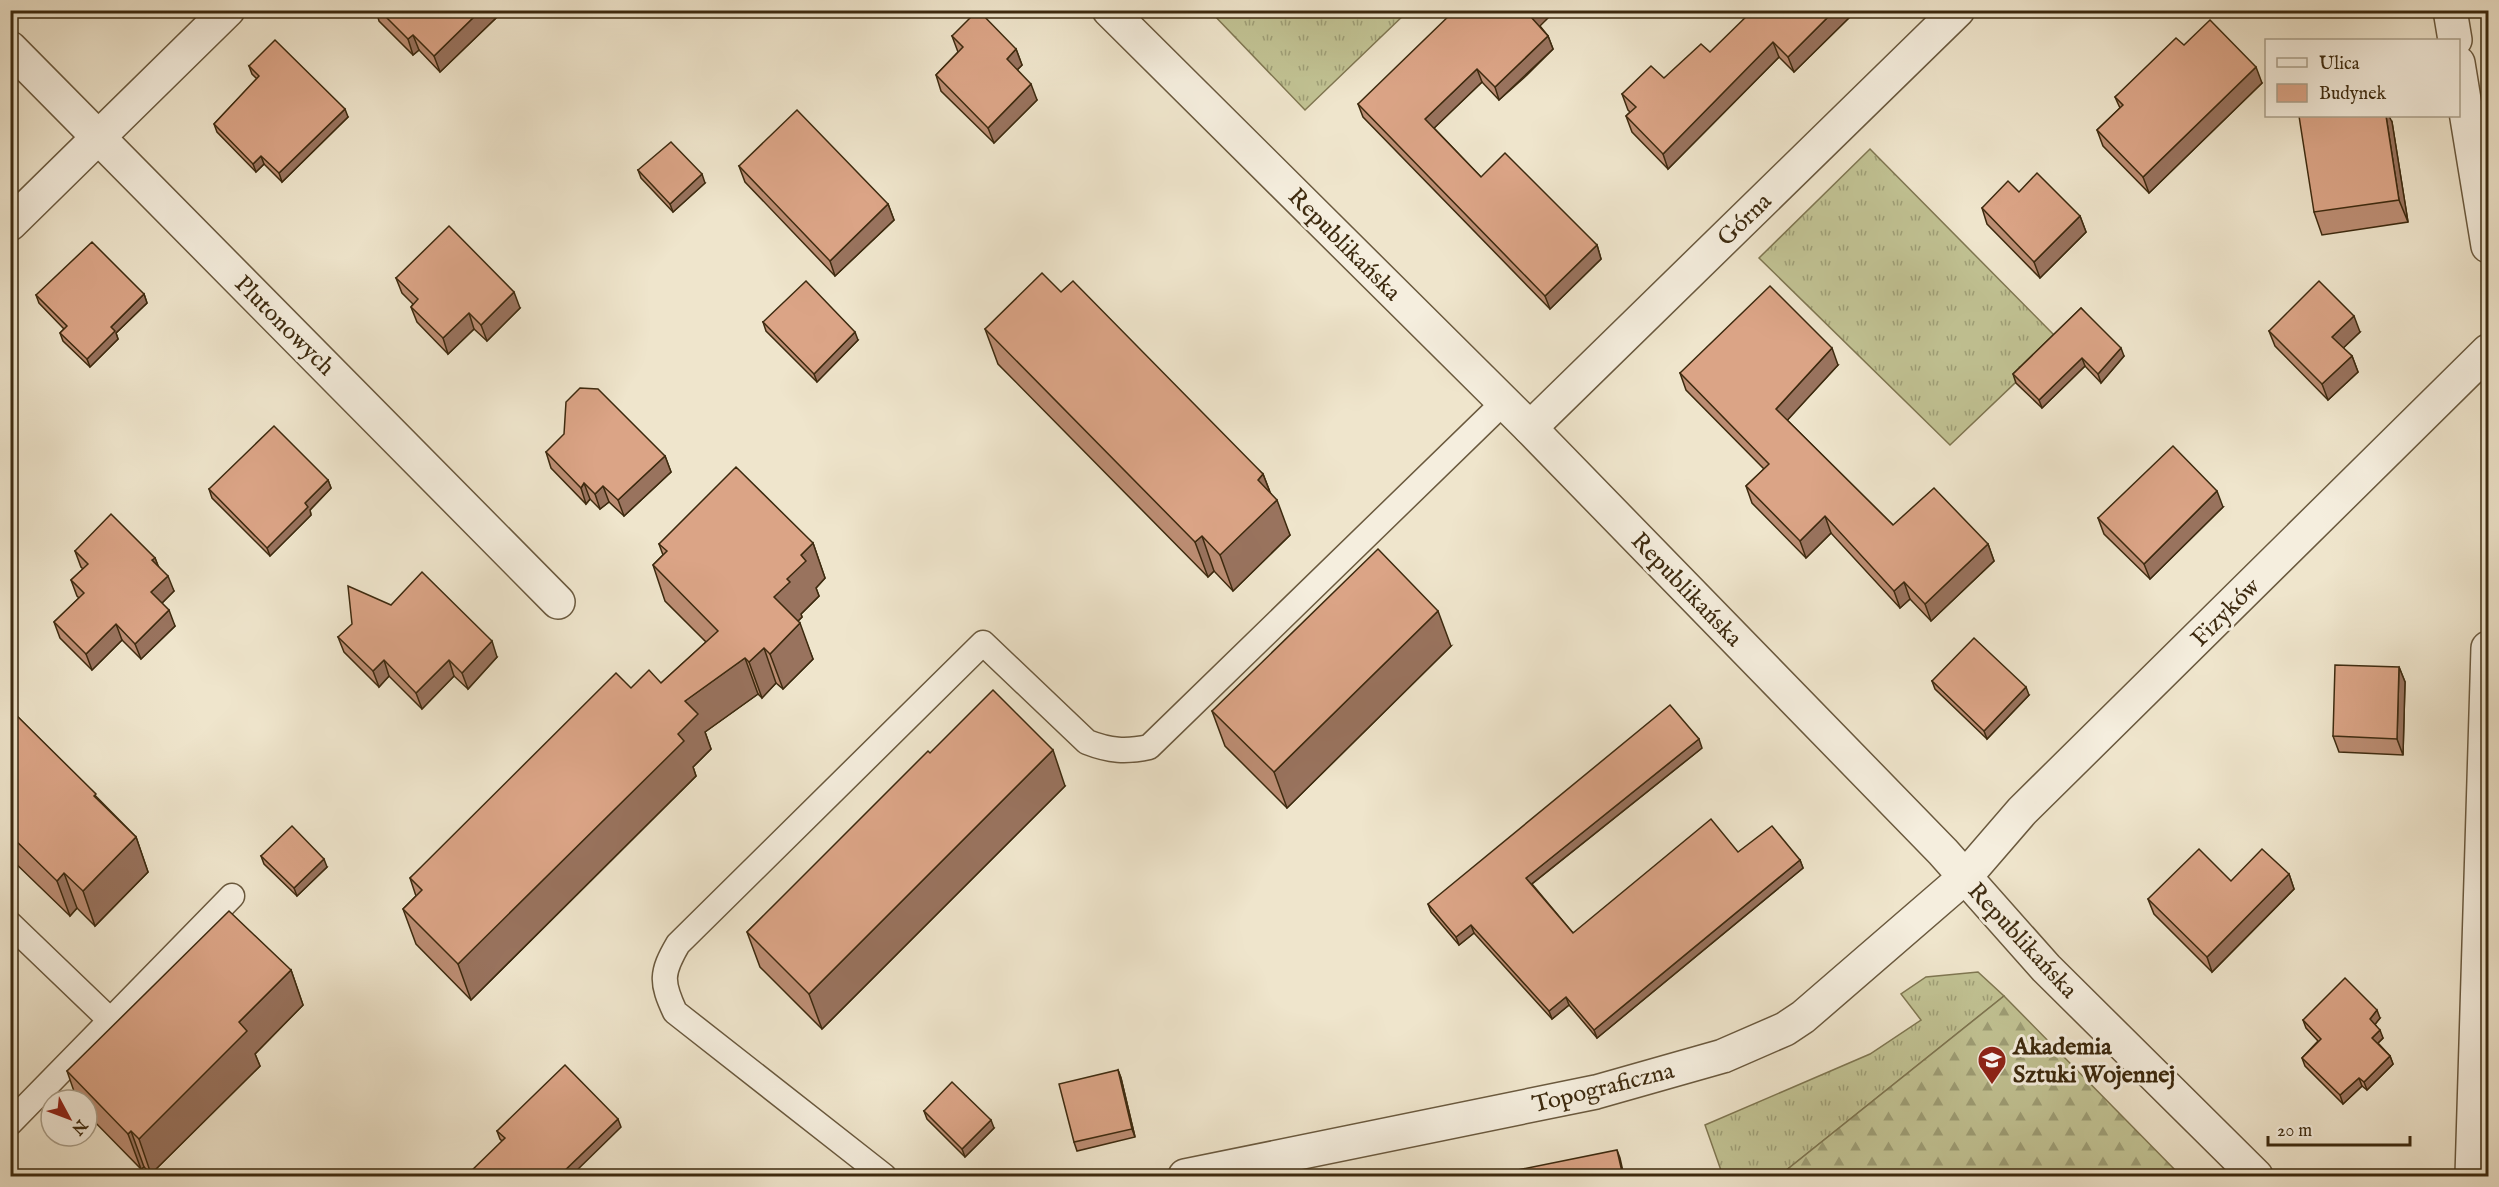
<svg xmlns="http://www.w3.org/2000/svg" width="2499" height="1187" font-family="'IM FELL English',serif">
  <style>
    .grass { fill: url(#grass-tufts); stroke: #7f7651; stroke-width: 1.5 }
    .forest { fill: url(#forest-firs); stroke: #7f7651; stroke-width: 1.5 }
    .lines { fill: none; stroke-linecap: round; stroke-linejoin: round }
    .lane-casing { stroke: #6a593e; stroke-width: 27 }
    .street-casing { stroke: #6a593e; stroke-width: 36 }
    .lane { stroke: #f5eede; stroke-width: 24 }
    .street { stroke: #f5eede; stroke-width: 33 }
    .wall { fill: #bc8d73; stroke: #3d2a0f; stroke-width: 1.5 }
    .shaded-wall { fill: #99735e; stroke: #3d2a0f; stroke-width: 1.5 }
    .building { fill: #dba486; stroke: #3d2a0f; stroke-width: 1.5 }
    .labels { text-anchor: middle; stroke-width: 6; stroke-linejoin: round; paint-order: stroke }
    .street-label { font-size: 24px; fill: #3d2a0f; stroke: #f5eede }
    .poi-label { font-size: 24px; font-weight: bold; fill: #3d2a0f; stroke: #f5eede; text-anchor: start }
  </style>
  <defs>
    <pattern id="grass-tufts" width="24" height="20" patternUnits="userSpaceOnUse" patternTransform="scale(1.5)"><rect width="24" height="20" fill="#c1c293"/><path d="M3 7l-1-3M5 7V3M7 7l1-3M15 17l-1-3M17 17v-4M19 17l1-3" fill="none" stroke="#9e9e76"/></pattern>
    <pattern id="forest-firs" width="22" height="20" patternUnits="userSpaceOnUse" patternTransform="scale(1.5)"><rect width="22" height="20" fill="#c1c293"/><path d="M5 1l3.5 6h-7zM16 11l3.5 6h-7z" fill="#9e9e76"/></pattern>
  </defs>
  <rect width="100%" height="100%" fill="#efe5cc"/>
  <filter id="stains"><feTurbulence type="fractalNoise" baseFrequency=".00333" numOctaves="4"/><feColorMatrix values="0 0 0 0 .2 0 0 0 0 .09 0 0 0 0 .02 0 0 0 .5 -.17"/></filter>
  <radialGradient id="worn" r=".72"><stop offset=".6" stop-color="#630" stop-opacity="0"/><stop offset="1" stop-color="#630" stop-opacity=".3"/></radialGradient>
  <!-- grass -->
  <g class="grass">
    <polygon points="1210,11 1408,11 1305,110"/>
    <polygon points="1870,149 2057,338 2037,362 1950,445 1759,258"/>
    <polygon points="1978,972 2004,996 1779,1176 1723,1176 1705,1125 1870,1054 1921,1020 1901,994 1926,977"/>
  </g>
  <!-- forest -->
  <polygon class="forest" points="2004,996 2181,1176 1779,1176"/>
  <g class="lines">
    <!-- lane casing -->
    <g class="lane-casing">
      <g id="lane">
        <polyline points="10,924 110,1020"/>
        <polyline points="10,1123 232,896"/>
        <path d="M 884,1176 L 675,1012 C 661,982 661,973 678,944 L 983,643 L 1087,742 C 1110,751 1126,752 1149,747 L 1504,402"/>
      </g>
    </g>
    <!-- street casing -->
    <g class="street-casing">
      <g id="street">
        <polyline points="1109,10 1530,428 1943,852 2046,968 2256,1176"/>
        <polyline points="2450,10 2455,40"/>
        <polyline points="10,48 558,602"/>
        <polyline points="2458,63 2488,246"/>
        <polyline points="10,224 228,10"/>
        <polyline points="1530,428 1958,10"/>
        <polyline points="1185,1176 1596,1092 1723,1056 1785,1029 1803,1017 1965,877 2022,811 2488,351"/>
        <polyline points="2472,1176 2488,648"/>
      </g>
    </g>
    <!-- lane -->
    <use href="#lane" class="lane"/>
    <!-- street -->
    <use href="#street" class="street"/>
  </g>
  <!-- wall -->
  <g class="wall">
    <polygon points="376,10 494,10 497,17 440,72 419,50 413,55 379,21"/>
    <polygon points="1857,10 1794,72 1779,57 1668,169 1632,132 1626,116 1630,112 1628,110 1622,94 1664,78 1710,52"/>
    <polygon points="1540,26 1548,36 1553,49 1527,75 1499,100 1482,82 1434,128 1481,177 1597,245 1601,259 1550,309 1363,117 1358,104"/>
    <polygon points="952,36 1016,49 1022,65 1017,70 1037,100 994,143 941,91 936,75 958,52"/>
    <polygon points="2184,45 2262,83 2149,193 2103,146 2097,130 2120,108 2115,97"/>
    <polygon points="249,66 348,117 282,182 264,164 256,172 217,132 214,124 257,79 252,74"/>
    <polygon points="2392,122 2408,222 2322,235 2314,212"/>
    <polygon points="739,166 888,204 894,220 835,276 745,182"/>
    <polygon points="638,170 705,183 673,212 641,178"/>
    <polygon points="2019,192 2080,216 2086,232 2040,278 1987,224 1982,208"/>
    <polygon points="396,278 520,308 487,341 474,329 448,354 417,322 411,307 413,304 402,293"/>
    <polygon points="1061,292 1263,474 1270,492 1290,535 1233,591 1214,571 1208,577 998,364 985,329"/>
    <polygon points="144,294 147,303 116,333 118,339 90,367 63,341 60,333 64,329 39,303 36,295"/>
    <polygon points="2081,308 2124,356 2101,383 2085,366 2042,408 2016,383 2013,374"/>
    <polygon points="763,322 858,340 817,382 766,331"/>
    <polygon points="2269,331 2360,332 2343,348 2352,356 2358,372 2328,400 2275,346"/>
    <polygon points="1838,365 1787,420 1893,525 1988,544 1994,561 1931,621 1910,599 1900,608 1831,533 1806,558 1752,503 1746,486 1764,469 1686,390 1680,373"/>
    <polygon points="546,452 665,456 671,472 624,516 609,502 600,509 590,499 586,504 551,468"/>
    <polygon points="328,480 331,488 310,510 311,515 270,556 212,498 209,489"/>
    <polygon points="2223,507 2150,579 2104,534 2098,518"/>
    <polygon points="813,543 825,578 816,588 819,596 801,614 802,617 798,621 813,659 783,689 776,683 762,698 758,694 705,732 711,749 693,767 696,776 471,1000 416,944 403,909 416,896 410,878 631,688 661,683 706,642 665,601 653,565 663,555 659,544"/>
    <polygon points="75,551 155,558 158,566 174,591 162,603 175,626 141,659 122,640 92,670 60,638 54,622 79,598 77,596 71,580 83,569 81,567"/>
    <polygon points="338,637 497,657 468,689 454,676 422,709 389,676 379,687 344,652"/>
    <polygon points="1451,646 1287,808 1225,746 1212,711"/>
    <polygon points="2399,667 2405,682 2403,755 2339,752 2333,736"/>
    <polygon points="1932,681 2029,695 1987,739 1935,689"/>
    <polygon points="10,709 136,837 148,872 95,926 77,908 70,916 10,858"/>
    <polygon points="1702,748 1532,884 1573,933 1738,852 1800,860 1803,868 1597,1038 1569,1005 1552,1019 1474,933 1459,945 1431,912 1428,904"/>
    <polygon points="930,753 1065,786 822,1029 760,967 747,932"/>
    <polygon points="261,856 327,867 297,896 264,864"/>
    <polygon points="2289,874 2294,889 2212,972 2154,914 2148,899 2231,881"/>
    <polygon points="291,970 303,1005 255,1054 260,1066 151,1174 144,1167 141,1169 87,1114 87,1100 77,1100 67,1071"/>
    <polygon points="2380,1018 2375,1024 2383,1038 2378,1043 2390,1056 2393,1064 2367,1090 2362,1086 2343,1104 2305,1066 2302,1058 2318,1041 2306,1028 2303,1020"/>
    <polygon points="1118,1070 1121,1078 1135,1137 1077,1151 1074,1142"/>
    <polygon points="924,1111 994,1128 965,1157 927,1119"/>
    <polygon points="621,1127 502,1141 500,1139 497,1131"/>
  </g>
  <!-- shaded-wall -->
  <g class="shaded-wall">
    <polygon points="481,10 494,10 497,17 440,72 434,56"/>
    <polygon points="1538,10 1556,10 1536,30 1531,17"/>
    <polygon points="1835,10 1857,10 1794,72 1788,57"/>
    <polygon points="413,35 419,50 413,55 408,39"/>
    <polygon points="1548,36 1553,49 1499,100 1495,87"/>
    <polygon points="1773,42 1779,57 1668,169 1663,154"/>
    <polygon points="1016,49 1022,65 1012,75 1007,59"/>
    <polygon points="2256,67 2262,83 2149,193 2143,177"/>
    <polygon points="1477,69 1482,82 1430,132 1425,119"/>
    <polygon points="1031,84 1037,100 994,143 988,128"/>
    <polygon points="345,109 348,117 282,182 279,173"/>
    <polygon points="2386,116 2389,116 2392,122 2408,222 2399,200"/>
    <polygon points="261,156 264,164 256,172 253,164"/>
    <polygon points="702,174 705,183 673,212 670,204"/>
    <polygon points="888,204 894,220 835,276 830,261"/>
    <polygon points="2080,216 2086,232 2040,278 2034,262"/>
    <polygon points="1597,245 1601,259 1550,309 1545,296"/>
    <polygon points="514,292 520,308 487,341 481,325"/>
    <polygon points="144,294 147,303 116,333 118,339 90,367 87,359 111,327"/>
    <polygon points="469,313 474,329 448,354 443,338"/>
    <polygon points="2354,316 2360,332 2338,353 2332,337"/>
    <polygon points="855,332 858,340 817,382 814,374"/>
    <polygon points="1832,348 1838,365 1782,426 1776,409"/>
    <polygon points="2121,348 2124,356 2101,383 2098,374"/>
    <polygon points="2352,356 2358,372 2328,400 2322,384"/>
    <polygon points="2082,358 2085,366 2042,408 2039,400"/>
    <polygon points="665,456 671,472 624,516 618,500"/>
    <polygon points="1263,474 1274,503 1277,500 1290,535 1233,591 1220,555 1258,480"/>
    <polygon points="328,480 331,488 310,510 311,515 270,556 267,548 305,503"/>
    <polygon points="584,483 590,499 586,504 581,488"/>
    <polygon points="603,486 609,502 600,509 595,494"/>
    <polygon points="2217,491 2223,507 2150,579 2144,564"/>
    <polygon points="1825,516 1831,533 1806,558 1800,541"/>
    <polygon points="1202,536 1214,571 1208,577 1195,542"/>
    <polygon points="813,543 825,578 816,588 819,596 801,614 802,617 787,632 774,597 801,555"/>
    <polygon points="1988,544 1994,561 1931,621 1925,604"/>
    <polygon points="155,558 161,573 152,560"/>
    <polygon points="168,576 174,591 157,608 151,592"/>
    <polygon points="1904,582 1910,599 1900,608 1894,591"/>
    <polygon points="169,610 175,626 141,659 135,644"/>
    <polygon points="1438,611 1451,646 1287,808 1274,772"/>
    <polygon points="800,623 813,659 783,689 770,654"/>
    <polygon points="116,624 122,640 92,670 86,654"/>
    <polygon points="492,641 497,657 468,689 462,673"/>
    <polygon points="764,648 776,683 762,698 749,662"/>
    <polygon points="745,658 758,694 705,732 711,749 693,767 696,776 471,1000 458,964 678,734 685,701"/>
    <polygon points="384,660 389,676 379,687 373,671"/>
    <polygon points="449,660 454,676 422,709 416,693"/>
    <polygon points="2399,667 2405,682 2403,755 2397,739"/>
    <polygon points="2026,687 2029,695 1987,739 1984,731"/>
    <polygon points="1699,739 1702,748 1529,886 1526,878"/>
    <polygon points="1053,750 1065,786 822,1029 809,994"/>
    <polygon points="136,837 148,872 95,926 83,891"/>
    <polygon points="324,859 327,867 297,896 294,888"/>
    <polygon points="1800,860 1803,868 1597,1038 1594,1030"/>
    <polygon points="64,873 77,908 70,916 57,881"/>
    <polygon points="2289,874 2294,889 2212,972 2207,957"/>
    <polygon points="1471,925 1474,933 1459,945 1456,937"/>
    <polygon points="291,970 303,1005 255,1054 260,1066 151,1174 139,1139 239,1022"/>
    <polygon points="1566,997 1569,1005 1552,1019 1549,1011"/>
    <polygon points="2377,1010 2380,1018 2373,1027 2370,1019"/>
    <polygon points="2380,1030 2383,1038 2375,1046 2372,1038"/>
    <polygon points="2390,1056 2393,1064 2367,1090 2364,1082"/>
    <polygon points="1118,1070 1121,1078 1135,1137 1132,1129"/>
    <polygon points="2359,1078 2362,1086 2343,1104 2340,1095"/>
    <polygon points="618,1119 621,1127 571,1176 559,1176"/>
    <polygon points="991,1120 994,1128 965,1157 962,1149"/>
    <polygon points="131,1131 144,1167 141,1169 128,1134"/>
    <polygon points="1617,1150 1620,1158 1624,1176 1623,1176"/>
  </g>
  <!-- building -->
  <g class="building">
    <polygon points="379,10 481,10 434,56 413,35 408,39"/>
    <polygon points="978,10 1016,49 1007,59 1031,84 988,128 936,75 963,47 952,36"/>
    <polygon points="1455,10 1538,10 1531,17 1548,36 1495,87 1477,69 1425,119 1481,177 1505,153 1597,245 1545,296 1358,104"/>
    <polygon points="1753,10 1835,10 1788,57 1773,42 1663,154 1626,116 1636,107 1622,94 1651,66 1664,78 1701,44 1710,52"/>
    <polygon points="2210,20 2256,67 2143,177 2097,130 2123,105 2115,97 2176,38 2184,45"/>
    <polygon points="275,40 345,109 279,173 261,156 253,164 214,124 259,76 249,66"/>
    <polygon points="797,110 888,204 830,261 739,166"/>
    <polygon points="2299,116 2386,116 2399,200 2314,212"/>
    <polygon points="671,142 702,174 670,204 638,170"/>
    <polygon points="2037,173 2080,216 2034,262 1982,208 2008,181 2019,192"/>
    <polygon points="449,226 514,292 481,325 469,313 443,338 411,307 418,299 396,278"/>
    <polygon points="92,242 144,294 111,327 115,331 87,359 60,333 67,326 36,295"/>
    <polygon points="1042,273 1061,292 1073,281 1263,474 1258,480 1277,500 1220,555 1202,536 1195,542 985,329"/>
    <polygon points="806,281 855,332 814,374 763,322"/>
    <polygon points="2319,281 2354,316 2332,337 2352,356 2322,384 2269,331"/>
    <polygon points="1770,286 1832,348 1776,409 1893,525 1934,488 1988,544 1925,604 1904,582 1894,591 1825,516 1800,541 1746,486 1769,464 1680,373"/>
    <polygon points="2081,308 2121,348 2098,374 2082,358 2039,400 2013,374"/>
    <polygon points="580,388 598,389 665,456 618,500 603,486 595,494 584,483 581,488 546,452 564,434 566,402"/>
    <polygon points="274,426 328,480 305,503 308,507 267,548 209,489"/>
    <polygon points="2173,446 2217,491 2144,564 2098,518"/>
    <polygon points="736,467 813,543 801,555 806,561 787,579 790,582 774,597 800,623 770,654 764,648 749,662 745,658 685,701 698,714 678,734 684,741 458,964 403,909 422,890 410,878 616,673 631,688 649,670 661,683 718,631 653,565 667,551 659,544"/>
    <polygon points="111,514 155,558 152,560 168,576 151,592 169,610 135,644 116,624 86,654 54,622 84,593 71,580 88,564 75,551"/>
    <polygon points="1378,549 1438,611 1274,772 1212,711"/>
    <polygon points="422,572 492,641 462,673 449,660 416,693 384,660 373,671 338,637 352,624 348,586 391,605"/>
    <polygon points="1974,638 2026,687 1984,731 1932,681"/>
    <polygon points="2335,665 2399,667 2397,739 2333,736"/>
    <polygon points="993,690 1053,750 809,994 747,932 928,751 930,753"/>
    <polygon points="1670,705 1699,739 1526,878 1573,933 1711,819 1738,852 1772,826 1800,860 1594,1030 1566,997 1549,1011 1471,925 1456,937 1428,904"/>
    <polygon points="10,709 96,794 94,796 136,837 83,891 64,873 57,881 10,835"/>
    <polygon points="292,826 324,859 294,888 261,856"/>
    <polygon points="2199,849 2231,881 2262,849 2289,874 2207,957 2148,899"/>
    <polygon points="229,911 291,970 239,1022 247,1031 139,1139 131,1131 128,1134 67,1071"/>
    <polygon points="2345,978 2377,1010 2370,1019 2380,1030 2372,1038 2390,1056 2364,1082 2359,1078 2340,1095 2302,1058 2321,1039 2303,1020"/>
    <polygon points="565,1065 618,1119 559,1176 466,1176 505,1138 497,1131"/>
    <polygon points="1118,1070 1132,1129 1074,1142 1059,1084"/>
    <polygon points="952,1082 991,1120 962,1149 924,1111"/>
    <polygon points="1617,1150 1623,1176 1488,1176"/>
  </g>
  <!-- icons -->
  <defs>
    <g id="university-pin" transform="scale(1.5)"><path d="M0 17L-7.5 6A9.5 9.5 0 1 1 7.5 6Z" fill="#8f2418" stroke="#f5eede"/><path d="M0-5L7-2L0 1L-7-2ZM-4 1L0 2.5L4 1V4Q0 6-4 4Z" fill="#fff"/></g>
  </defs>
  <g fill-rule="evenodd">
    <use href="#university-pin" x="1992" y="1060"/>
  </g>
  <g class="labels">
    <!-- street labels -->
    <g class="street-label">
      <text transform="translate(1744 219) rotate(-44)" y="8">Górna</text>
      <text transform="translate(1345 244) rotate(45)" y="8">Republikańska</text>
      <text transform="translate(285 325) rotate(45)" y="8">Plutonowych</text>
      <text transform="translate(1687 589) rotate(46)" y="8">Republikańska</text>
      <text transform="translate(2225 612) rotate(-45)" y="8">Fizyków</text>
      <text transform="translate(2023 940) rotate(47)" y="8">Republikańska</text>
      <text transform="translate(1603 1087) rotate(-14)" y="8">Topograficzna</text>
    </g>
    <!-- poi labels -->
    <g class="poi-label">
      <text x="2013" y="1054">Akademia<tspan x="2013" dy="28">Sztuki Wojennej</tspan></text>
    </g>
  </g>
  <!-- margin -->
  <rect width="2499" height="1187" fill="none" stroke="#efe5cc" stroke-width="36"/>
  <rect x="12" y="12" width="2475" height="1163" fill="none" stroke="#3d2a0f" stroke-width="3"/>
  <rect x="18" y="18" width="2463" height="1151" fill="none" stroke="#3d2a0f" stroke-width="1.5"/>
  <!-- legend -->
  <rect x="2265" y="39" width="195" height="78" fill="#f5eede" stroke="#aba08b" stroke-width="1.5"/>
  <rect x="2277" y="58" width="30" height="9" fill="#f5eede" stroke="#aba08b" stroke-width="1.5"/>
  <text x="2319" y="69" font-size="18" fill="#3d2a0f">Ulica</text>
  <rect x="2277" y="84" width="30" height="18" fill="#dba486" stroke="#aba08b" stroke-width="1.5"/>
  <text x="2319" y="99" font-size="18" fill="#3d2a0f">Budynek</text>
  <!-- north arrow -->
  <g transform="translate(69 1118) rotate(131)"><circle r="28" fill="#f5eede" stroke="#aba08b" stroke-width="1.5"/>
  <path d="M0-4.5L10 22L0 15L-10 22Z" fill="#8f2418"/>
  <text y="-9" font-size="16" font-weight="bold" text-anchor="middle" fill="#3d2a0f">N</text>
  </g>
  <!-- scale -->
  <path d="M2268 1136v9h142v-9" fill="none" stroke="#3d2a0f" stroke-width="3"/>
  <text x="2277" y="1136" font-size="18" fill="#3d2a0f" stroke="#f5eede" stroke-width="4.5" paint-order="stroke">20 m</text>
  <rect width="100%" height="100%" filter="url(#stains)"/>
  <rect width="100%" height="100%" fill="url(#worn)"/>
</svg>
